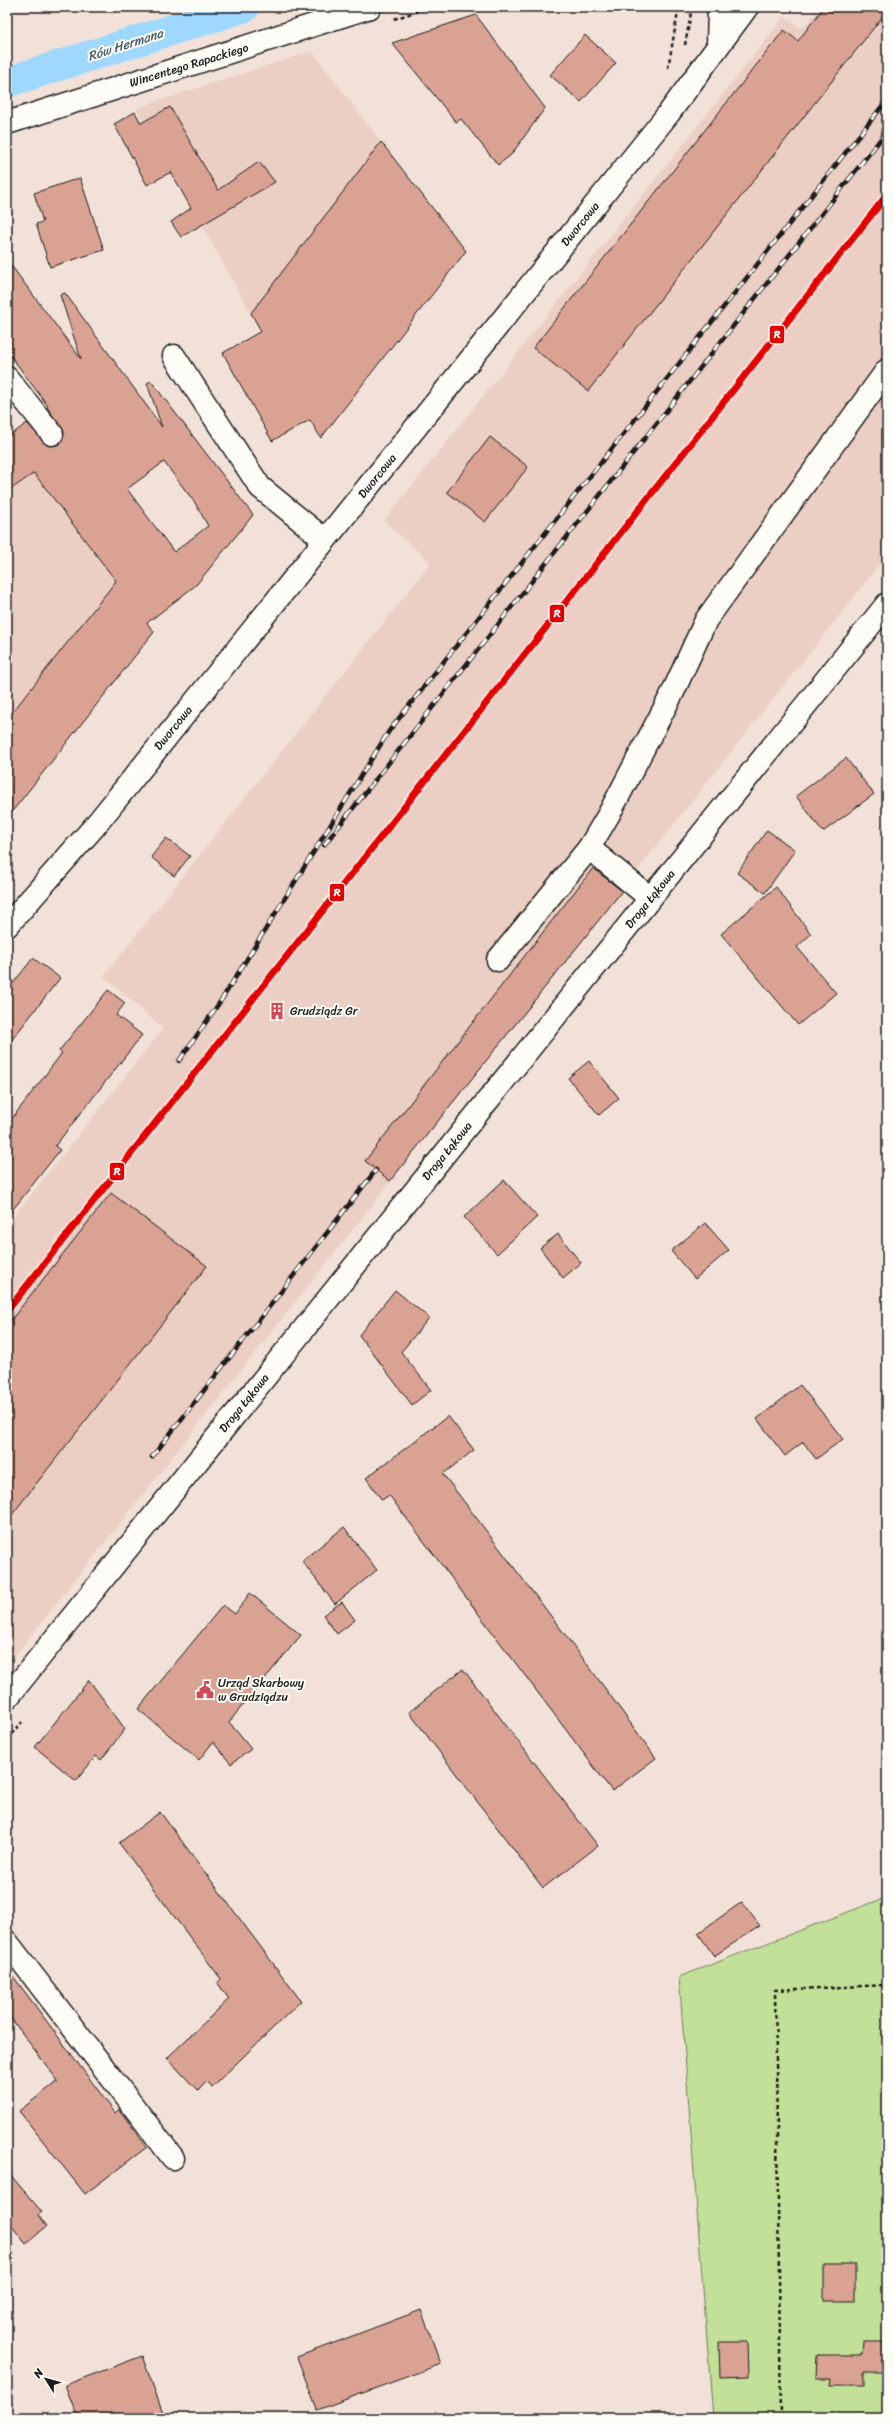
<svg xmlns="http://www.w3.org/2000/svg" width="894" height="2425" font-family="Sriracha,sans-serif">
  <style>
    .built { fill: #ebcec4 }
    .green { fill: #c2e098; stroke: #6f7e5a }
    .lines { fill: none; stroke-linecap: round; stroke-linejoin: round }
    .canal { stroke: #9ed8fe; stroke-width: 31 }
    .building { fill: #daa293; stroke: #1c1c1c; fill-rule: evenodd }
    .minor-casing { stroke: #1c1c1c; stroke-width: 25 }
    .major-casing { stroke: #1c1c1c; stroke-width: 25 }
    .path { stroke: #1c1c1c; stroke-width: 2.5; stroke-dasharray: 4 3; stroke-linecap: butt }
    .minor { stroke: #fdfcf7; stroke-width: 22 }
    .major { stroke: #fdfcf7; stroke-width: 22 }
    .rail-casing { stroke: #1c1c1c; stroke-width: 4.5 }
    .rail { stroke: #fdfcf7; stroke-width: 3; stroke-dasharray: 9; stroke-linecap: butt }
    .rail-1-casing { stroke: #fdfcf7; stroke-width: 10 }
    .rail-1 { stroke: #e50000; stroke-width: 7 }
    .labels { text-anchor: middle; stroke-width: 4; stroke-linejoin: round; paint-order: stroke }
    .street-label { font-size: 12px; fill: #1c1c1c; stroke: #fdfcf7 }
    .poi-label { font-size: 12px; fill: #1c1c1c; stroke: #fdfcf7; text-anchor: start }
    .water-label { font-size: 13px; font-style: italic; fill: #4a5e6b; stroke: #fdfcf7 }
    .line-badge { stroke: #fdfcf7; stroke-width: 1.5 }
    .badge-label { font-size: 11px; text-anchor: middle; font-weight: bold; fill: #fff }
  </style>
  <rect width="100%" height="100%" fill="#f2e1d9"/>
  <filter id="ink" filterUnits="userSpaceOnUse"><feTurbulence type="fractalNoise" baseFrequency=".025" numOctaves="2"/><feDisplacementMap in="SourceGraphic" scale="8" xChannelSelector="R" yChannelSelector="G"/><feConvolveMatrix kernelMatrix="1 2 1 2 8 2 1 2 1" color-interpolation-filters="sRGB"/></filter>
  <g filter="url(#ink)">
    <!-- built -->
    <g class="built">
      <polygon points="820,7 887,7 887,555 7,1666 7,1225 163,1029 104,976 431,563 384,521 784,17 802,29"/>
      <polygon points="312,51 381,142 261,331 136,108"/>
      <polygon points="34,473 154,632 7,818 7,493"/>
    </g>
    <!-- green -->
    <polygon class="green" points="887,1897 887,2418 713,2418 679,1977"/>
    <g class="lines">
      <!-- canal -->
      <polyline class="canal" points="7,82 244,7"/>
    </g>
    <!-- building -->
    <g class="building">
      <polygon points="824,7 887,7 887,11 588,391 533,348 784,30 798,41"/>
      <polygon points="476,15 545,108 511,155 498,165 461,119 456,122 392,43"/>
      <polygon points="585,35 616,63 581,102 550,75"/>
      <polygon points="170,107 218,190 259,162 275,182 181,237 171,222 191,208 171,172 147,185 114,124 135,112 141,123"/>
      <polygon points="381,142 466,251 321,438 310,420 272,441 223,353 261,331 251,313"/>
      <polygon points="80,178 104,250 50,267 36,224 43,222 34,193"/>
      <path d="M 7,260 L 81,359 L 60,295 L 65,293 L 162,427 L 147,383 L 151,381 L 253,515 L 196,585 L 147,623 L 154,632 L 7,818 L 7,719 L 116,581 L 34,473 L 7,492 L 7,438 L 27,423 L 48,446 L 60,444 L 64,432 L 47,407 L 48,406 L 7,351 ZM 164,462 L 195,503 L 208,526 L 174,552 L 127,489 Z"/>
      <polygon points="490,437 528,467 485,522 447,492"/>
      <polygon points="846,758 874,794 823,832 796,796"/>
      <polygon points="767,830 795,850 765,893 737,873"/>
      <polygon points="166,838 190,856 174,876 151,857"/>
      <polygon points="593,868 622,891 390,1181 365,1161"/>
      <polygon points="776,887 811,934 797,947 836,993 798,1025 721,934"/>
      <polygon points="33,958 60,978 7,1046 7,991"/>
      <polygon points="108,990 125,1003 116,1015 142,1035 55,1146 60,1150 7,1217 7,1125 62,1053 59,1051"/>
      <polygon points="589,1061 619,1098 599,1115 568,1078"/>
      <polygon points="504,1180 537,1217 497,1254 464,1217"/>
      <polygon points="111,1193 207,1266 7,1521 7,1325"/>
      <polygon points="705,1223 729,1250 695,1279 671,1251"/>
      <polygon points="558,1234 581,1263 563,1278 540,1248"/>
      <polygon points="395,1290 429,1318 401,1352 431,1390 412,1405 359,1335"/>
      <polygon points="800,1385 843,1439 816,1459 803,1442 785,1456 757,1419"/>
      <polygon points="448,1416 474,1450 443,1474 582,1657 656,1758 612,1791 389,1495 382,1500 366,1478"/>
      <polygon points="344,1527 377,1570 335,1604 302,1561"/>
      <polygon points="250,1593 301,1635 229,1722 251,1749 231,1764 213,1742 199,1760 138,1709 223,1605 235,1614"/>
      <polygon points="342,1602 355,1620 337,1634 323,1615"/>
      <polygon points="463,1669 598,1846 543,1888 409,1712"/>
      <polygon points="89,1680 125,1729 101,1760 96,1756 76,1781 35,1747"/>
      <polygon points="160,1812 301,2001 212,2087 207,2081 198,2091 167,2058 229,1999 217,1982 221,1979 119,1843"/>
      <polygon points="742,1902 760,1926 714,1956 698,1933"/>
      <polygon points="7,1968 115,2113 119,2109 147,2147 85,2194 19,2111 58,2081 7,2013"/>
      <polygon points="7,2171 42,2212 38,2215 47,2226 26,2244 7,2220"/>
      <rect x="824" y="2265" width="31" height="36"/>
      <polygon points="421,2310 441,2364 317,2410 297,2357"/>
      <polygon points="719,2342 747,2342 748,2377 720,2378"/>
      <polygon points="864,2342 887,2342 887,2372 863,2372 863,2385 831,2385 832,2378 816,2378 817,2355 863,2355"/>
      <polygon points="142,2356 165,2418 78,2418 65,2385"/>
    </g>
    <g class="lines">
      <!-- minor casing -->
      <g class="minor-casing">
        <g id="minor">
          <polyline points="718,45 719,7"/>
          <polyline points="7,123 370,7"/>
          <polyline points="174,356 260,487 325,540"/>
          <polyline points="7,378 52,434"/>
          <polyline points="589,848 609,814 673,692 706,620 887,370"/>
          <polyline points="7,926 94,827 669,113 747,7"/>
          <polyline points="498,960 589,848 650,898"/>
          <polyline points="7,1942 173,2158"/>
        </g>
      </g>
      <!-- major casing -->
      <g class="major-casing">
        <polyline id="major" points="7,1698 887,604"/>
      </g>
      <!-- path -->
      <g class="path">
        <polyline points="394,19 430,7"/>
        <polyline points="685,45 691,13"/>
        <polyline points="668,68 679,7"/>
        <polyline points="7,1740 22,1722"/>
        <polyline points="781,2418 775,1990 887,1985"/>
      </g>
      <!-- minor -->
      <use href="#minor" class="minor"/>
      <!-- major -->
      <use href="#major" class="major"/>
      <!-- rail casing -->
      <g class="rail-casing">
        <g id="rail">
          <polyline points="324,845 887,131"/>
          <polyline points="179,1061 222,999 389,731 887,100"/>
          <polyline points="152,1457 376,1170"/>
        </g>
      </g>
      <!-- rail -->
      <use href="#rail" class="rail"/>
      <!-- rail-1 casing -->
      <g class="rail-1-casing">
        <polyline id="rail-1" points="7,1311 887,195"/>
      </g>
      <!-- rail-1 -->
      <use href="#rail-1" class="rail-1"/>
    </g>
  </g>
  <!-- icons -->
  <defs>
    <g id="building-bare" transform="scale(1.38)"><path d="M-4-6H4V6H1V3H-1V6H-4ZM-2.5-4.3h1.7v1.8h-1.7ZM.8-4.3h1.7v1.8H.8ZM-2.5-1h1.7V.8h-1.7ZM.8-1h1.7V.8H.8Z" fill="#d1495b" stroke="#fdfcf7" stroke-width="2.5" paint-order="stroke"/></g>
    <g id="civic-bare" transform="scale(1.38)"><path d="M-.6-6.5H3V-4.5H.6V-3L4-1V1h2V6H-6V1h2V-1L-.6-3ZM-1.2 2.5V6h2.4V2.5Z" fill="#d1495b" stroke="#fdfcf7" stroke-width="2.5" paint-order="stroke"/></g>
  </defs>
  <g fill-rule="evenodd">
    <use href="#building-bare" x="277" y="1011"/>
    <use href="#civic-bare" x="205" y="1690"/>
  </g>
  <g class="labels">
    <!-- street labels -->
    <g class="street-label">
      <text transform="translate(189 65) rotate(-17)" y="4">Wincentego Rapackiego</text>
      <text transform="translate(580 224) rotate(-51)" y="4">Dworcowa</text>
      <text transform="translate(377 476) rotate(-51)" y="4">Dworcowa</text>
      <text transform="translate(173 728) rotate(-51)" y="4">Dworcowa</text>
      <text transform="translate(650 899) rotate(-51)" y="4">Droga Łąkowa</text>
      <text transform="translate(447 1151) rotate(-51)" y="4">Droga Łąkowa</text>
      <text transform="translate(244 1403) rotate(-51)" y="4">Droga Łąkowa</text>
    </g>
    <!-- poi labels -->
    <g class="poi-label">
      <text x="290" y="1015">Grudziądz Gr</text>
      <text x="218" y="1687">Urząd Skarbowy<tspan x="218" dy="14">w Grudziądzu</tspan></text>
    </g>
    <!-- water labels -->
    <g class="water-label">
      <text transform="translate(125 44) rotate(-18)" y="5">Rów Hermana</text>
    </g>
  </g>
  <g class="line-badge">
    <rect x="769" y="325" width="16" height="19" rx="4" fill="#e50000"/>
    <rect x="549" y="604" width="16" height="19" rx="4" fill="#e50000"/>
    <rect x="329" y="883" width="16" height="19" rx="4" fill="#e50000"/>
    <rect x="109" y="1162" width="16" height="19" rx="4" fill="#e50000"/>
  </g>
  <g class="badge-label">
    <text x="777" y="338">R</text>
    <text x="557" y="617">R</text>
    <text x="337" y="896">R</text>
    <text x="117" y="1175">R</text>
  </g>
  <!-- margin -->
  <rect width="894" height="2425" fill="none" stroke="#fdfcf7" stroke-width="24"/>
  <rect x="12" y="12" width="870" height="2401" fill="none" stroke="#1c1c1c" stroke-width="1.5" filter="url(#ink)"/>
  <!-- north arrow -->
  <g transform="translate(46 2379) rotate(307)" stroke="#fdfcf7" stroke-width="3" paint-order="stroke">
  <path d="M0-3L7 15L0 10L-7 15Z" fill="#1c1c1c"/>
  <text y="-6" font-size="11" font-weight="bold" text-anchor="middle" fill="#1c1c1c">N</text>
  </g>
</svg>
